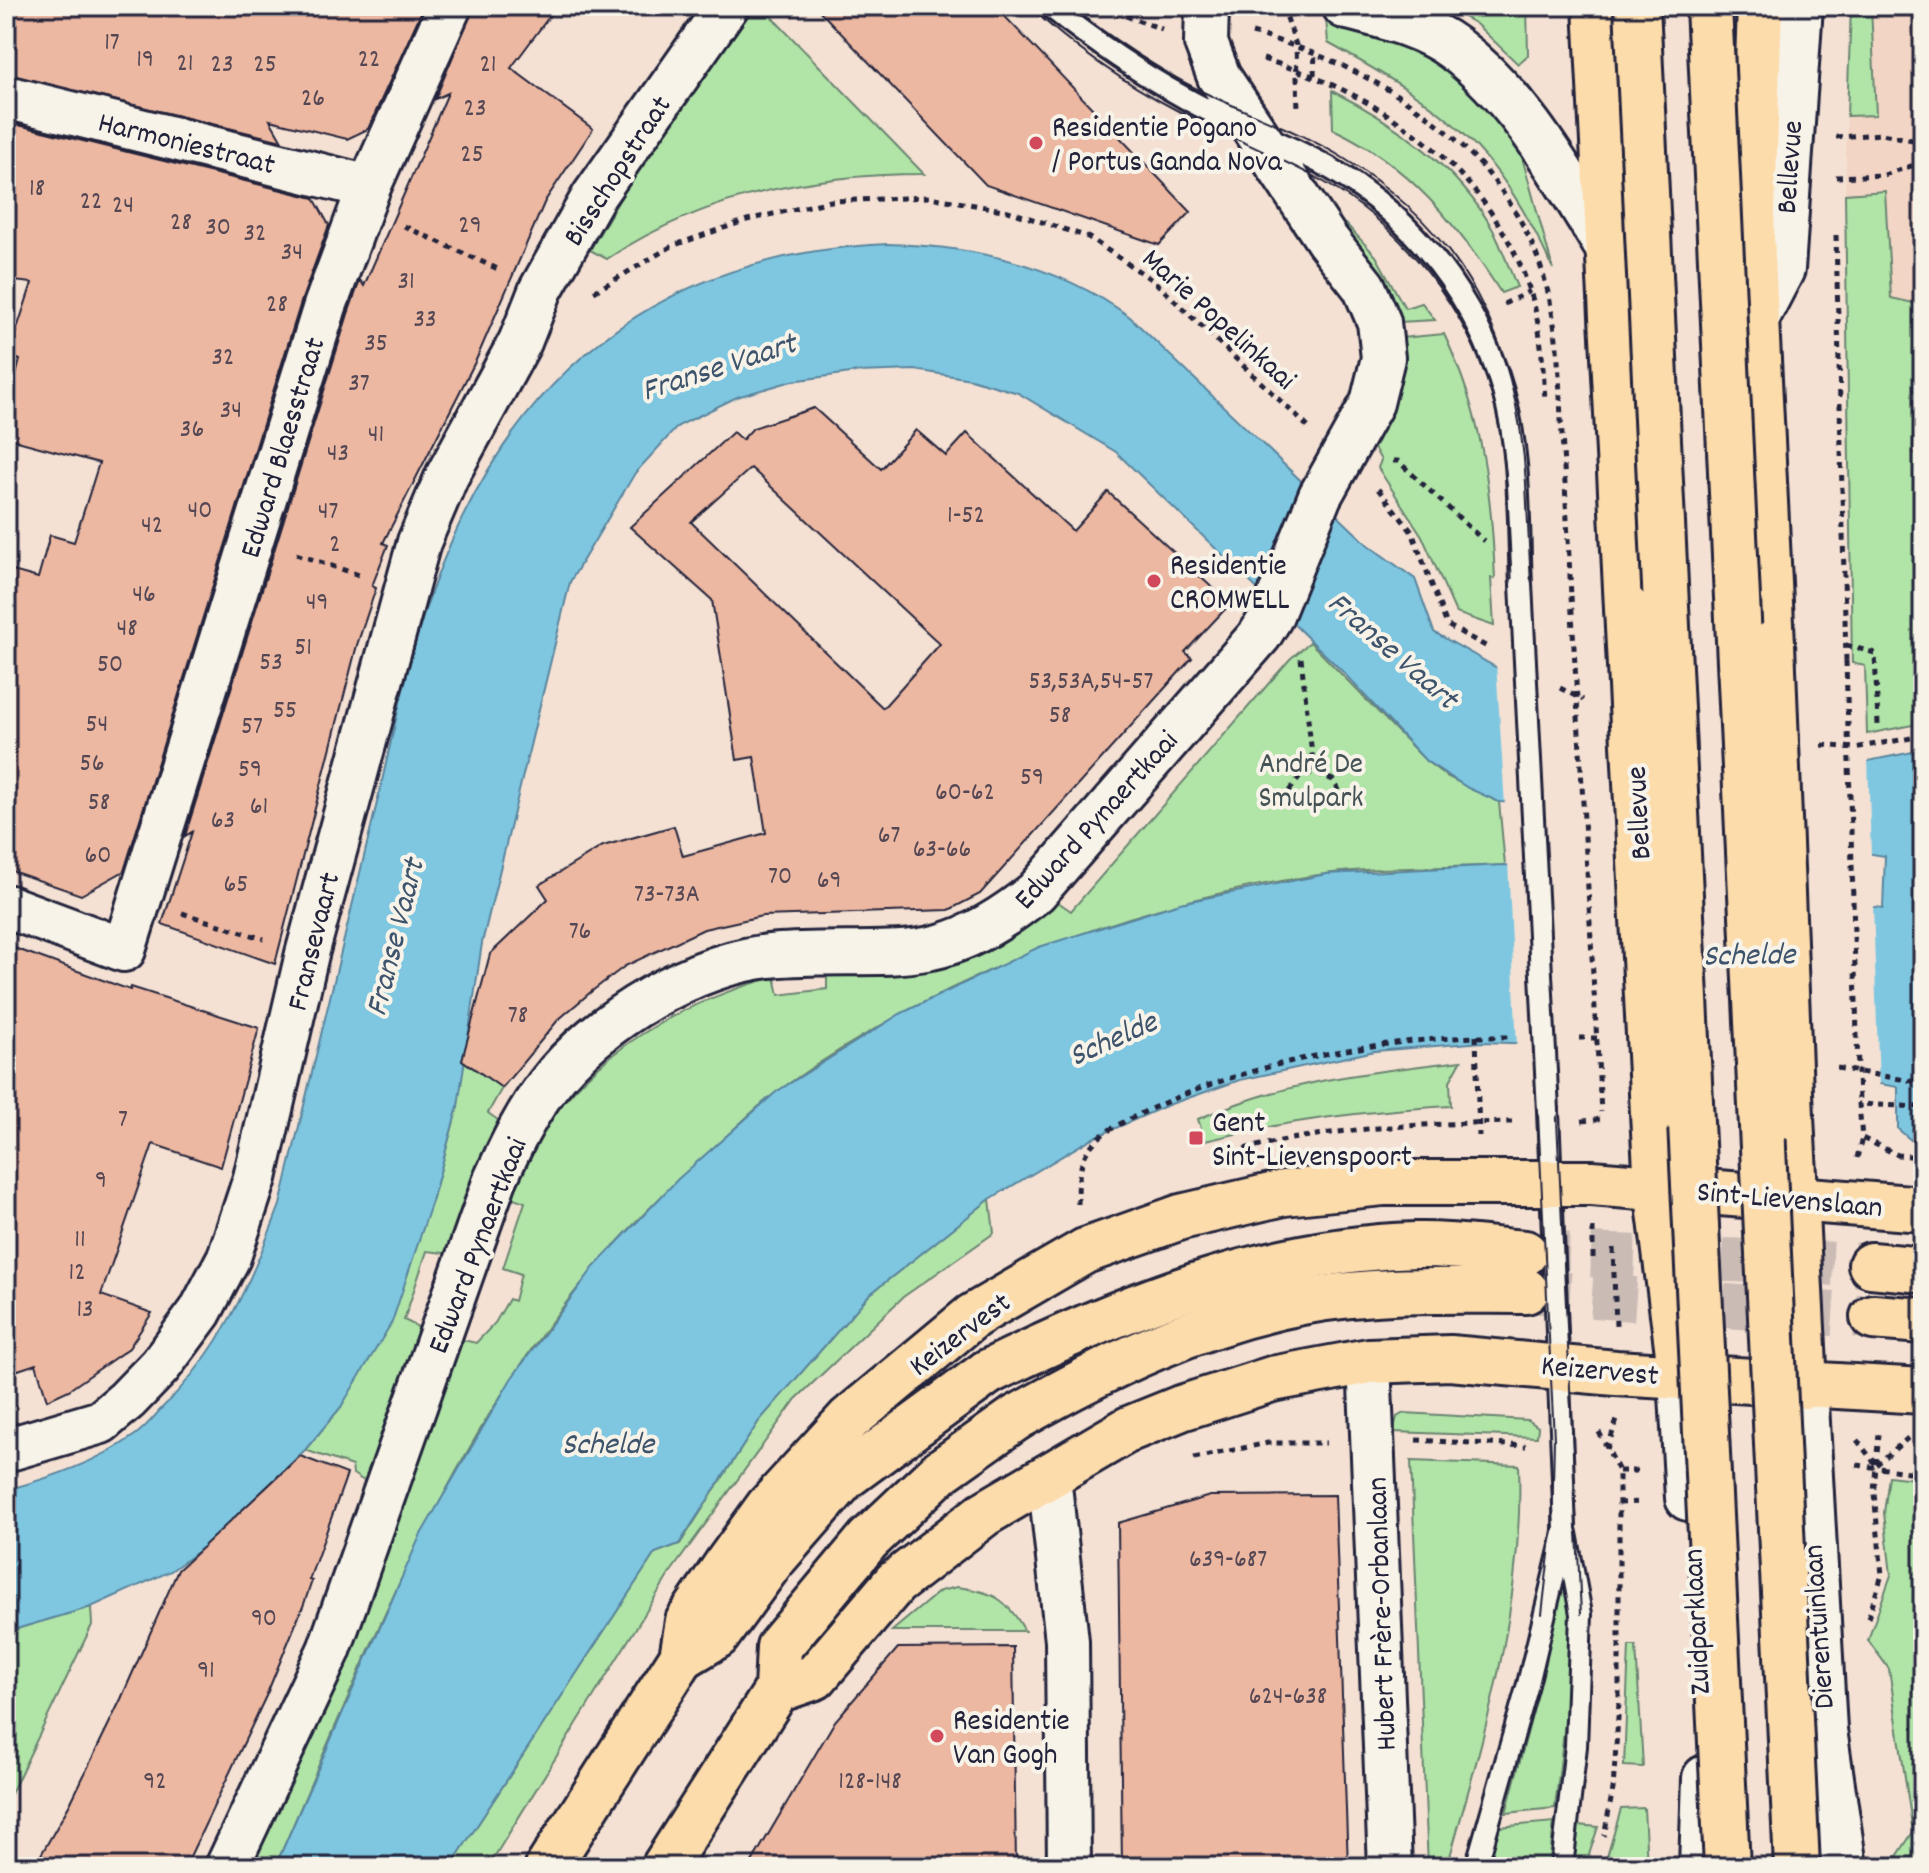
<svg xmlns="http://www.w3.org/2000/svg" width="1929" height="1873" font-family="Dekko,sans-serif">
  <style>
    .built { fill: #f2d5c4 }
    .green { fill: #b1e5a7; stroke: #6a8471; stroke-width: 2 }
    .water { fill: #7fc7e0; stroke: #5a859e; stroke-width: 2 }
    .pier { fill: #f4e1d3 }
    .building { fill: #edb8a1; stroke: #22223b; stroke-width: 2; fill-rule: evenodd }
    .lines { fill: none; stroke-linecap: round; stroke-linejoin: round }
    .highway-tunnel { stroke: #cabbb5; stroke-width: 44; stroke-dasharray: 44 22; stroke-linecap: butt }
    .lane-casing { stroke: #22223b; stroke-width: 26 }
    .street-casing { stroke: #22223b; stroke-width: 48 }
    .secondary-casing { stroke: #22223b; stroke-width: 50 }
    .primary-casing { stroke: #22223b; stroke-width: 50 }
    .highway-casing { stroke: #22223b; stroke-width: 50 }
    .path { stroke: #22223b; stroke-width: 5; stroke-dasharray: 6 6; stroke-linecap: butt }
    .lane { stroke: #f7f3e8; stroke-width: 20 }
    .street { stroke: #f7f3e8; stroke-width: 42 }
    .secondary { stroke: #f7f3e8; stroke-width: 44 }
    .primary { stroke: #fddcac; stroke-width: 44 }
    .highway { stroke: #fddcac; stroke-width: 44 }
    .tram { stroke: #22223b; stroke-width: 2 }
    .lane-bridge-casing { stroke: #22223b; stroke-width: 26; stroke-linecap: butt }
    .primary-bridge-casing { stroke: #22223b; stroke-width: 50; stroke-linecap: butt }
    .highway-bridge-casing { stroke: #22223b; stroke-width: 50; stroke-linecap: butt }
    .path-bridge { stroke: #22223b; stroke-width: 5; stroke-dasharray: 6 6; stroke-linecap: butt }
    .lane-bridge { stroke: #f7f3e8; stroke-width: 20 }
    .primary-bridge { stroke: #fddcac; stroke-width: 44 }
    .highway-bridge { stroke: #fddcac; stroke-width: 44 }
    .poi-dot { fill: #d1495b; stroke: #f7f3e8; stroke-width: 3 }
    .labels { text-anchor: middle; stroke-width: 8; stroke-linejoin: round; paint-order: stroke }
    .number-label { font-size: 26px; fill: #554854 }
    .poi-label { font-size: 30px; fill: #22223b; stroke: #f7f3e8; text-anchor: start }
    .street-label { font-size: 30px; fill: #22223b; stroke: #f7f3e8 }
    .park-label { font-size: 30px; fill: #465356; stroke: #f7f3e8 }
    .water-label { font-size: 32px; font-style: italic; fill: #3e546d; stroke: #f7f3e8 }
  </style>
  <rect width="100%" height="100%" fill="#f4e1d3"/>
  <filter id="ink" filterUnits="userSpaceOnUse"><feTurbulence type="fractalNoise" baseFrequency=".0125" numOctaves="2"/><feDisplacementMap in="SourceGraphic" scale="16" xChannelSelector="R" yChannelSelector="G"/><feConvolveMatrix kernelMatrix="1 2 1 2 8 2 1 2 1" color-interpolation-filters="sRGB"/></filter>
  <g filter="url(#ink)">
    <!-- built -->
    <polygon class="built" points="1871,6 1923,6 1923,456 1913,454 1918,304 1891,298 1885,191 1845,194 1847,116 1876,114"/>
    <!-- green -->
    <g class="green">
      <path d="M 752,6 L 761,6 L 924,174 C 812,174 701,196 607,259 L 590,250 L 669,115 Z"/>
      <polygon points="1445,6 1527,6 1528,55 1518,64 1476,24"/>
      <polygon points="1851,6 1871,6 1876,115 1847,116"/>
      <path d="M 1326,18 L 1353,19 L 1450,59 L 1517,139 L 1553,269 C 1496,144 1446,108 1328,43 Z"/>
      <path d="M 1332,91 C 1393,121 1460,169 1493,230 C 1502,248 1509,268 1517,287 L 1501,293 C 1458,225 1407,163 1333,129 Z"/>
      <polygon points="1885,191 1891,298 1918,304 1913,453 1923,456 1923,723 1867,734 1865,666 1852,663 1845,194"/>
      <polygon points="1346,224 1376,256 1405,308 1422,303 1435,320 1398,322 1337,229"/>
      <path d="M 1444,334 C 1483,417 1491,487 1495,579 L 1491,578 L 1494,626 L 1456,613 L 1422,536 L 1378,468 L 1381,460 L 1374,448 L 1388,418 L 1401,338 Z"/>
      <path d="M 1310,642 L 1426,761 L 1446,776 L 1499,802 L 1505,865 C 1446,868 1384,866 1325,874 C 1129,902 940,976 778,1091 C 758,1105 739,1125 720,1142 C 641,1211 568,1291 511,1380 C 412,1532 347,1702 275,1867 L 237,1867 L 454,1338 L 476,1343 L 495,1323 L 509,1299 L 514,1301 L 521,1274 L 503,1268 L 525,1202 L 508,1196 C 518,1176 528,1155 540,1136 C 592,1051 682,1002 775,977 L 779,995 L 827,989 L 827,971 L 995,945 L 1018,932 L 1055,900 L 1071,911 L 1290,659 Z"/>
      <polygon points="462,1060 502,1088 488,1113 505,1125 452,1254 427,1251 404,1320 424,1330 373,1480 364,1481 353,1474 352,1466 305,1450 341,1407 432,1201 458,1106"/>
      <path d="M 1461,1061 L 1450,1081 L 1451,1106 C 1366,1111 1287,1120 1205,1141 L 1198,1119 C 1288,1080 1365,1073 1461,1061 Z"/>
      <polygon points="990,1199 994,1233 903,1297 796,1399 670,1573 488,1867 450,1867 655,1553 680,1544 759,1421 869,1295"/>
      <polygon points="1404,1413 1528,1420 1538,1427 1537,1437 1393,1432 1397,1417"/>
      <path d="M 1411,1461 L 1519,1465 C 1524,1608 1485,1731 1447,1867 L 1428,1867 Z"/>
      <polygon points="1889,1476 1923,1480 1923,1867 1896,1867 1894,1861 1913,1832 1889,1669 1868,1640 1891,1575 1884,1513"/>
      <path d="M 1561,1555 C 1580,1635 1564,1727 1555,1808 L 1506,1813 L 1546,1663 Z"/>
      <path d="M 957,1587 C 994,1592 1006,1598 1025,1631 L 892,1631 L 940,1591 Z"/>
      <polygon points="91,1607 92,1625 6,1804 6,1632"/>
      <polygon points="1629,1646 1636,1646 1643,1767 1624,1766"/>
      <polygon points="1644,1808 1647,1867 1604,1867 1621,1809"/>
      <polygon points="1554,1822 1549,1867 1488,1867 1498,1827"/>
      <polygon points="1577,1825 1598,1827 1585,1867 1573,1867"/>
    </g>
    <!-- water -->
    <path class="water" d="M 888,244 C 975,246 1059,265 1130,317 L 1368,545 L 1415,579 L 1434,632 L 1625,741 L 1858,763 L 1923,750 L 1923,1142 L 1912,1141 L 1898,1129 L 1898,1087 L 1736,1060 L 1618,1047 L 1483,1042 L 1375,1051 L 1240,1080 L 1168,1105 L 1091,1139 L 990,1199 L 869,1295 L 759,1421 L 679,1544 L 655,1553 L 450,1867 L 275,1867 L 420,1536 L 511,1379 L 594,1267 L 678,1179 L 776,1092 L 900,1014 L 1039,947 L 1180,903 L 1327,874 L 1505,865 L 1883,908 L 1885,856 L 1557,804 L 1499,802 L 1468,788 L 1426,761 L 1341,670 L 1116,452 L 1018,393 L 971,379 L 915,370 L 858,372 L 792,381 L 737,397 L 678,426 L 635,473 L 570,582 L 482,943 L 458,1106 L 432,1201 L 392,1322 L 341,1407 L 305,1450 L 205,1546 L 171,1571 L 91,1607 L 6,1632 L 6,1490 C 50,1478 98,1462 135,1435 C 145,1428 153,1418 161,1409 C 222,1349 250,1284 280,1205 C 311,1075 343,945 374,815 C 392,741 406,663 432,590 C 509,375 657,254 888,244 Z"/>
    <!-- pier -->
    <g class="pier">
      <polygon points="1496,663 1626,737 1857,759 1868,757 1871,857 1557,808 1505,806"/>
      <polygon points="1508,862 1873,904 1879,1088 1735,1064 1617,1051 1517,1047"/>
    </g>
    <!-- building -->
    <g class="building">
      <polygon points="6,6 424,6 368,129 347,139 270,120 282,141 6,74"/>
      <polygon points="474,6 557,6 511,68 593,129 545,201 476,360 383,543 388,545 372,586 376,588 357,645 275,964 162,924 192,832 185,836 348,314 360,280 364,286 448,93 435,99"/>
      <polygon points="815,6 995,6 1191,212 1159,245 986,185"/>
      <polygon points="6,122 314,198 329,225 302,299 124,871 81,895 6,869 6,569 38,578 50,535 74,542 99,463 6,438 6,413 20,360 8,356 32,283 6,280"/>
      <path d="M 814,408 L 881,469 L 916,430 L 946,456 L 967,433 L 1073,531 L 1108,492 L 1230,604 L 1185,652 L 1192,658 L 980,894 L 949,910 L 762,916 L 704,929 L 625,966 L 592,991 L 558,1020 L 502,1088 L 462,1060 L 490,954 L 548,899 L 539,885 L 603,846 L 674,826 L 683,856 L 766,833 L 754,757 L 737,760 L 712,600 L 630,527 L 733,432 L 742,440 L 753,428 ZM 751,468 L 940,644 L 883,708 L 691,522 Z"/>
      <polygon points="6,945 130,990 131,987 259,1028 221,1167 153,1144 101,1295 152,1313 129,1348 69,1390 47,1400 36,1364 6,1374"/>
      <polygon points="300,1456 347,1474 309,1580 312,1581 304,1604 266,1696 185,1867 34,1867 70,1804 121,1699 178,1570"/>
      <polygon points="1335,1495 1348,1867 1122,1867 1118,1523 1210,1496"/>
      <polygon points="1013,1647 1016,1867 749,1867 835,1721 898,1648"/>
    </g>
    <g class="lines">
      <!-- highway-tunnel -->
      <g class="highway-tunnel">
        <polyline points="1525,1253 1871,1265"/>
        <polyline points="1526,1291 1873,1317"/>
      </g>
      <!-- lane casing -->
      <g class="lane-casing">
        <g id="lane">
          <path d="M 1049,6 C 1092,40 1136,71 1185,98 C 1232,125 1286,142 1333,170 C 1415,219 1476,298 1503,391 C 1521,453 1518,520 1521,584"/>
          <polyline points="1476,1867 1528,1684 1565,1529 1548,1111"/>
          <polyline points="1562,1867 1576,1746 1581,1614 1566,1533"/>
        </g>
      </g>
      <!-- street casing -->
      <g class="street-casing">
        <g id="street">
          <polyline points="6,97 369,187"/>
          <polyline points="6,906 124,950 325,306 369,187 450,6"/>
          <polyline points="1369,1361 1390,1867"/>
          <polyline points="6,1450 101,1422 127,1400 160,1366 200,1312 229,1257 255,1178 307,954 419,542 447,476 520,342 541,289 593,197 727,6"/>
          <polyline points="1049,1476 1067,1641 1069,1867"/>
          <path d="M 227,1867 L 329,1650 L 495,1180 C 510,1147 525,1115 548,1085 C 597,1020 698,960 780,955 C 894,947 937,973 1036,892 L 1260,635 L 1271,617 L 1320,496 L 1372,403 L 1383,358 L 1379,322 L 1364,287 L 1327,240 L 1219,77 L 1206,43 L 1207,6"/>
        </g>
      </g>
      <!-- secondary casing -->
      <g class="secondary-casing">
        <g id="secondary">
          <path d="M 1345,6 C 1382,16 1423,25 1454,48 C 1522,99 1564,178 1608,248"/>
          <polyline points="1754,323 1782,269 1800,6"/>
          <polyline points="1681,1377 1688,1498"/>
          <polyline points="1805,1386 1824,1730 1844,1867"/>
          <polyline points="1702,1867 1705,1778"/>
        </g>
      </g>
      <!-- primary casing -->
      <g class="primary-casing">
        <g id="primary">
          <polyline points="1596,6 1627,608"/>
          <polyline points="1752,237 1772,644"/>
          <polyline points="1653,1113 1657,1188 1681,1377"/>
          <polyline points="1791,1117 1805,1386"/>
          <polyline points="682,1657 717,1636 770,1563 845,1477 988,1372"/>
          <polyline points="777,1690 779,1647 868,1540 941,1471 1016,1418"/>
          <polyline points="548,1867 682,1657 688,1621 726,1565 768,1507 849,1419 973,1316 1085,1251 1181,1217 1284,1193 1383,1183 1591,1183 1923,1209"/>
          <polyline points="664,1867 777,1690 815,1677 895,1583 984,1514 1129,1429 1181,1408 1272,1379 1369,1361 1450,1358 1616,1373 1923,1391"/>
        </g>
      </g>
      <!-- highway casing -->
      <g class="highway-casing">
        <g id="highway">
          <polyline points="1752,237 1760,6"/>
          <polyline points="1871,1265 1923,1270"/>
          <polyline points="1873,1317 1923,1321"/>
          <path d="M 988,1372 C 1122,1307 1265,1249 1416,1245 C 1452,1244 1489,1250 1525,1253"/>
          <path d="M 1016,1418 C 1107,1366 1198,1322 1302,1302 C 1375,1288 1451,1291 1526,1291"/>
        </g>
      </g>
      <!-- path -->
      <g class="path">
        <polyline points="1283,6 1296,45 1298,110"/>
        <polyline points="1126,16 1162,29"/>
        <path d="M 1252,33 C 1378,67 1508,147 1545,281 C 1558,327 1559,373 1561,420 C 1565,479 1568,538 1571,596"/>
        <path d="M 1263,59 C 1381,94 1490,169 1530,291 C 1541,324 1543,365 1545,400"/>
        <polyline points="1314,75 1315,52"/>
        <polyline points="1836,137 1882,134 1923,142"/>
        <polyline points="1836,177 1884,175 1923,162"/>
        <polyline points="404,226 500,270"/>
        <polyline points="1836,235 1846,661"/>
        <polyline points="594,292 672,246 747,220 831,201 930,197 1008,211 1088,237 1155,282 1308,427"/>
        <polyline points="1504,304 1530,291"/>
        <polyline points="1393,461 1398,461 1484,541"/>
        <polyline points="1378,489 1412,532 1447,625 1489,648"/>
        <polyline points="296,554 362,576"/>
        <polyline points="1846,645 1875,653 1878,725"/>
        <polyline points="1301,658 1314,772"/>
        <polyline points="1560,688 1583,700"/>
        <polyline points="1822,745 1854,748 1923,736"/>
        <polyline points="1289,791 1300,777 1314,772 1333,780 1339,790"/>
        <polyline points="182,913 264,939"/>
        <polyline points="1476,1036 1479,1136"/>
        <polyline points="1579,1038 1601,1038"/>
        <polyline points="1837,1068 1923,1083"/>
        <polyline points="1921,1083 1920,1107 1859,1104 1862,1138 1898,1155 1923,1157"/>
        <polyline points="1582,1121 1601,1119"/>
        <path d="M 1221,1155 C 1317,1128 1414,1124 1512,1122"/>
        <polyline points="1857,1158 1862,1138"/>
        <path d="M 1078,1204 C 1078,1184 1078,1162 1091,1146 C 1104,1130 1124,1122 1142,1113 C 1249,1061 1391,1035 1509,1037"/>
        <polyline points="1593,1228 1593,1262"/>
        <polyline points="1613,1248 1616,1326"/>
        <polyline points="1599,1432 1619,1471 1619,1703 1613,1789 1604,1836"/>
        <polyline points="1416,1440 1526,1446"/>
        <polyline points="1857,1440 1876,1465"/>
        <polyline points="1607,1449 1617,1420"/>
        <polyline points="1194,1458 1268,1443 1326,1443"/>
        <polyline points="1876,1464 1879,1434"/>
        <polyline points="1857,1465 1923,1474"/>
        <polyline points="1619,1471 1639,1471"/>
        <polyline points="1619,1503 1641,1502"/>
        <polyline points="1868,1618 1882,1575 1874,1493 1876,1465 1908,1438"/>
      </g>
      <!-- lane -->
      <use href="#lane" class="lane"/>
      <!-- street -->
      <use href="#street" class="street"/>
      <!-- secondary -->
      <use href="#secondary" class="secondary"/>
      <!-- primary -->
      <use href="#primary" class="primary"/>
      <!-- highway -->
      <use href="#highway" class="highway"/>
      <!-- tram -->
      <g class="tram">
        <path d="M 1029,6 C 1073,48 1128,85 1182,113 C 1229,137 1278,156 1324,182 C 1403,227 1467,309 1492,396 C 1500,425 1504,455 1507,485 L 1554,1439 L 1552,1529 L 1542,1614"/>
        <path d="M 1070,6 C 1110,37 1152,66 1197,89 C 1243,112 1295,129 1340,156 C 1466,232 1517,340 1526,483 L 1581,1614"/>
      </g>
      <!-- lane-bridge casing -->
      <g class="lane-bridge-casing">
        <polyline id="lane-bridge" points="1521,584 1548,1111"/>
      </g>
      <!-- primary-bridge casing -->
      <g class="primary-bridge-casing">
        <g id="primary-bridge">
          <polyline points="1627,608 1653,1113"/>
          <polyline points="1772,644 1791,1117"/>
        </g>
      </g>
      <!-- highway-bridge casing -->
      <g class="highway-bridge-casing">
        <g id="highway-bridge">
          <polyline points="1637,6 1727,1867"/>
          <polyline points="1709,6 1797,1867"/>
        </g>
      </g>
      <!-- path-bridge -->
      <g class="path-bridge">
        <polyline points="1571,596 1601,1112"/>
        <polyline points="1846,661 1859,1104"/>
      </g>
      <!-- lane-bridge -->
      <use href="#lane-bridge" class="lane-bridge"/>
      <!-- primary-bridge -->
      <use href="#primary-bridge" class="primary-bridge"/>
      <!-- highway-bridge -->
      <use href="#highway-bridge" class="highway-bridge"/>
    </g>
  </g>
  <!-- markers -->
  <g class="poi-dot">
    <circle cx="1036" cy="143" r="8"/>
    <circle cx="1154" cy="581" r="8"/>
    <rect x="1188" y="1130" width="16" height="16" rx="4"/>
    <circle cx="937" cy="1736" r="8"/>
  </g>
  <g class="labels">
    <!-- number labels -->
    <g class="number-label">
      <text x="112" y="49">17</text>
      <text x="145" y="66">19</text>
      <text x="369" y="66">22</text>
      <text x="185" y="70">21</text>
      <text x="222" y="71">23</text>
      <text x="265" y="71">25</text>
      <text x="488" y="71">21</text>
      <text x="313" y="105">26</text>
      <text x="475" y="115">23</text>
      <text x="472" y="161">25</text>
      <text x="37" y="195">18</text>
      <text x="91" y="208">22</text>
      <text x="123" y="212">24</text>
      <text x="181" y="229">28</text>
      <text x="470" y="232">29</text>
      <text x="218" y="234">30</text>
      <text x="255" y="240">32</text>
      <text x="292" y="259">34</text>
      <text x="406" y="288">31</text>
      <text x="277" y="311">28</text>
      <text x="425" y="326">33</text>
      <text x="376" y="350">35</text>
      <text x="223" y="364">32</text>
      <text x="359" y="390">37</text>
      <text x="231" y="417">34</text>
      <text x="192" y="436">36</text>
      <text x="376" y="441">41</text>
      <text x="338" y="460">43</text>
      <text x="200" y="517">40</text>
      <text x="328" y="518">47</text>
      <text x="966" y="522">1-52</text>
      <text x="152" y="532">42</text>
      <text x="335" y="551">2</text>
      <text x="144" y="601">46</text>
      <text x="317" y="609">49</text>
      <text x="127" y="635">48</text>
      <text x="303" y="654">51</text>
      <text x="271" y="669">53</text>
      <text x="110" y="671">50</text>
      <text x="1091" y="688">53,53A,54-57</text>
      <text x="285" y="717">55</text>
      <text x="1060" y="722">58</text>
      <text x="97" y="731">54</text>
      <text x="252" y="733">57</text>
      <text x="92" y="770">56</text>
      <text x="250" y="776">59</text>
      <text x="1032" y="784">59</text>
      <text x="965" y="799">60-62</text>
      <text x="99" y="809">58</text>
      <text x="259" y="813">61</text>
      <text x="223" y="827">63</text>
      <text x="889" y="842">67</text>
      <text x="942" y="856">63-66</text>
      <text x="98" y="862">60</text>
      <text x="780" y="883">70</text>
      <text x="829" y="887">69</text>
      <text x="236" y="891">65</text>
      <text x="667" y="901">73-73A</text>
      <text x="580" y="938">76</text>
      <text x="518" y="1022">78</text>
      <text x="123" y="1126">7</text>
      <text x="101" y="1187">9</text>
      <text x="80" y="1246">11</text>
      <text x="77" y="1279">12</text>
      <text x="85" y="1316">13</text>
      <text x="1228" y="1566">639-687</text>
      <text x="264" y="1625">90</text>
      <text x="206" y="1677">91</text>
      <text x="1288" y="1703">624-638</text>
      <text x="155" y="1788">92</text>
      <text x="870" y="1788">128-148</text>
    </g>
    <!-- poi labels -->
    <g class="poi-label">
      <text x="1052" y="136">Residentie Pogano<tspan x="1052" dy="34">/ Portus Ganda Nova</tspan></text>
      <text x="1170" y="574">Residentie<tspan x="1170" dy="34">CROMWELL</tspan></text>
      <text x="1212" y="1131">Gent<tspan x="1212" dy="34">Sint-Lievenspoort</tspan></text>
      <text x="953" y="1729">Residentie<tspan x="953" dy="34">Van Gogh</tspan></text>
    </g>
    <!-- street labels -->
    <g class="street-label">
      <text transform="translate(187 142) rotate(14)" y="10">Harmoniestraat</text>
      <text transform="translate(1788 167) rotate(-86)" y="10">Bellevue</text>
      <text transform="translate(616 170) rotate(-57)" y="10">Bisschopstraat</text>
      <text transform="translate(1220 318) rotate(42)" y="10">Marie Popelinkaai</text>
      <text transform="translate(281 447) rotate(-73)" y="10">Edward Blaesstraat</text>
      <text transform="translate(1637 813) rotate(-93)" y="10">Bellevue</text>
      <text transform="translate(1095 819) rotate(-48)" y="10">Edward Pynaertkaai</text>
      <text transform="translate(312 941) rotate(-76)" y="10">Fransevaart</text>
      <text transform="translate(1790 1198) rotate(5)" y="10">Sint-Lievenslaan</text>
      <text transform="translate(476 1245) rotate(-69)" y="10">Edward Pynaertkaai</text>
      <text transform="translate(959 1333) rotate(-37)" y="10">Keizervest</text>
      <text transform="translate(1600 1369) rotate(5)" y="10">Keizervest</text>
      <text transform="translate(1380 1614) rotate(-92)" y="10">Hubert Frère-Orbanlaan</text>
      <text transform="translate(1695 1622) rotate(-93)" y="10">Zuidparklaan</text>
      <text transform="translate(1817 1627) rotate(-94)" y="10">Dierentuinlaan</text>
    </g>
    <!-- park labels -->
    <g class="park-label">
      <text x="1311" y="772">André De<tspan x="1311" dy="34">Smulpark</tspan></text>
    </g>
    <!-- water labels -->
    <g class="water-label">
      <text transform="translate(718 365) rotate(-18)" y="11">Franse Vaart</text>
      <text transform="translate(1394 649) rotate(41)" y="11">Franse Vaart</text>
      <text transform="translate(393 937) rotate(-76)" y="11">Franse Vaart</text>
      <text transform="translate(1749 953) rotate(-1)" y="11">Schelde</text>
      <text transform="translate(1112 1037) rotate(-24)" y="11">Schelde</text>
      <text x="608" y="1453">Schelde</text>
    </g>
  </g>
  <!-- margin -->
  <rect width="1929" height="1873" fill="none" stroke="#f7f3e8" stroke-width="32"/>
  <rect x="16" y="16" width="1897" height="1841" fill="none" stroke="#22223b" stroke-width="3" filter="url(#ink)"/>
</svg>
